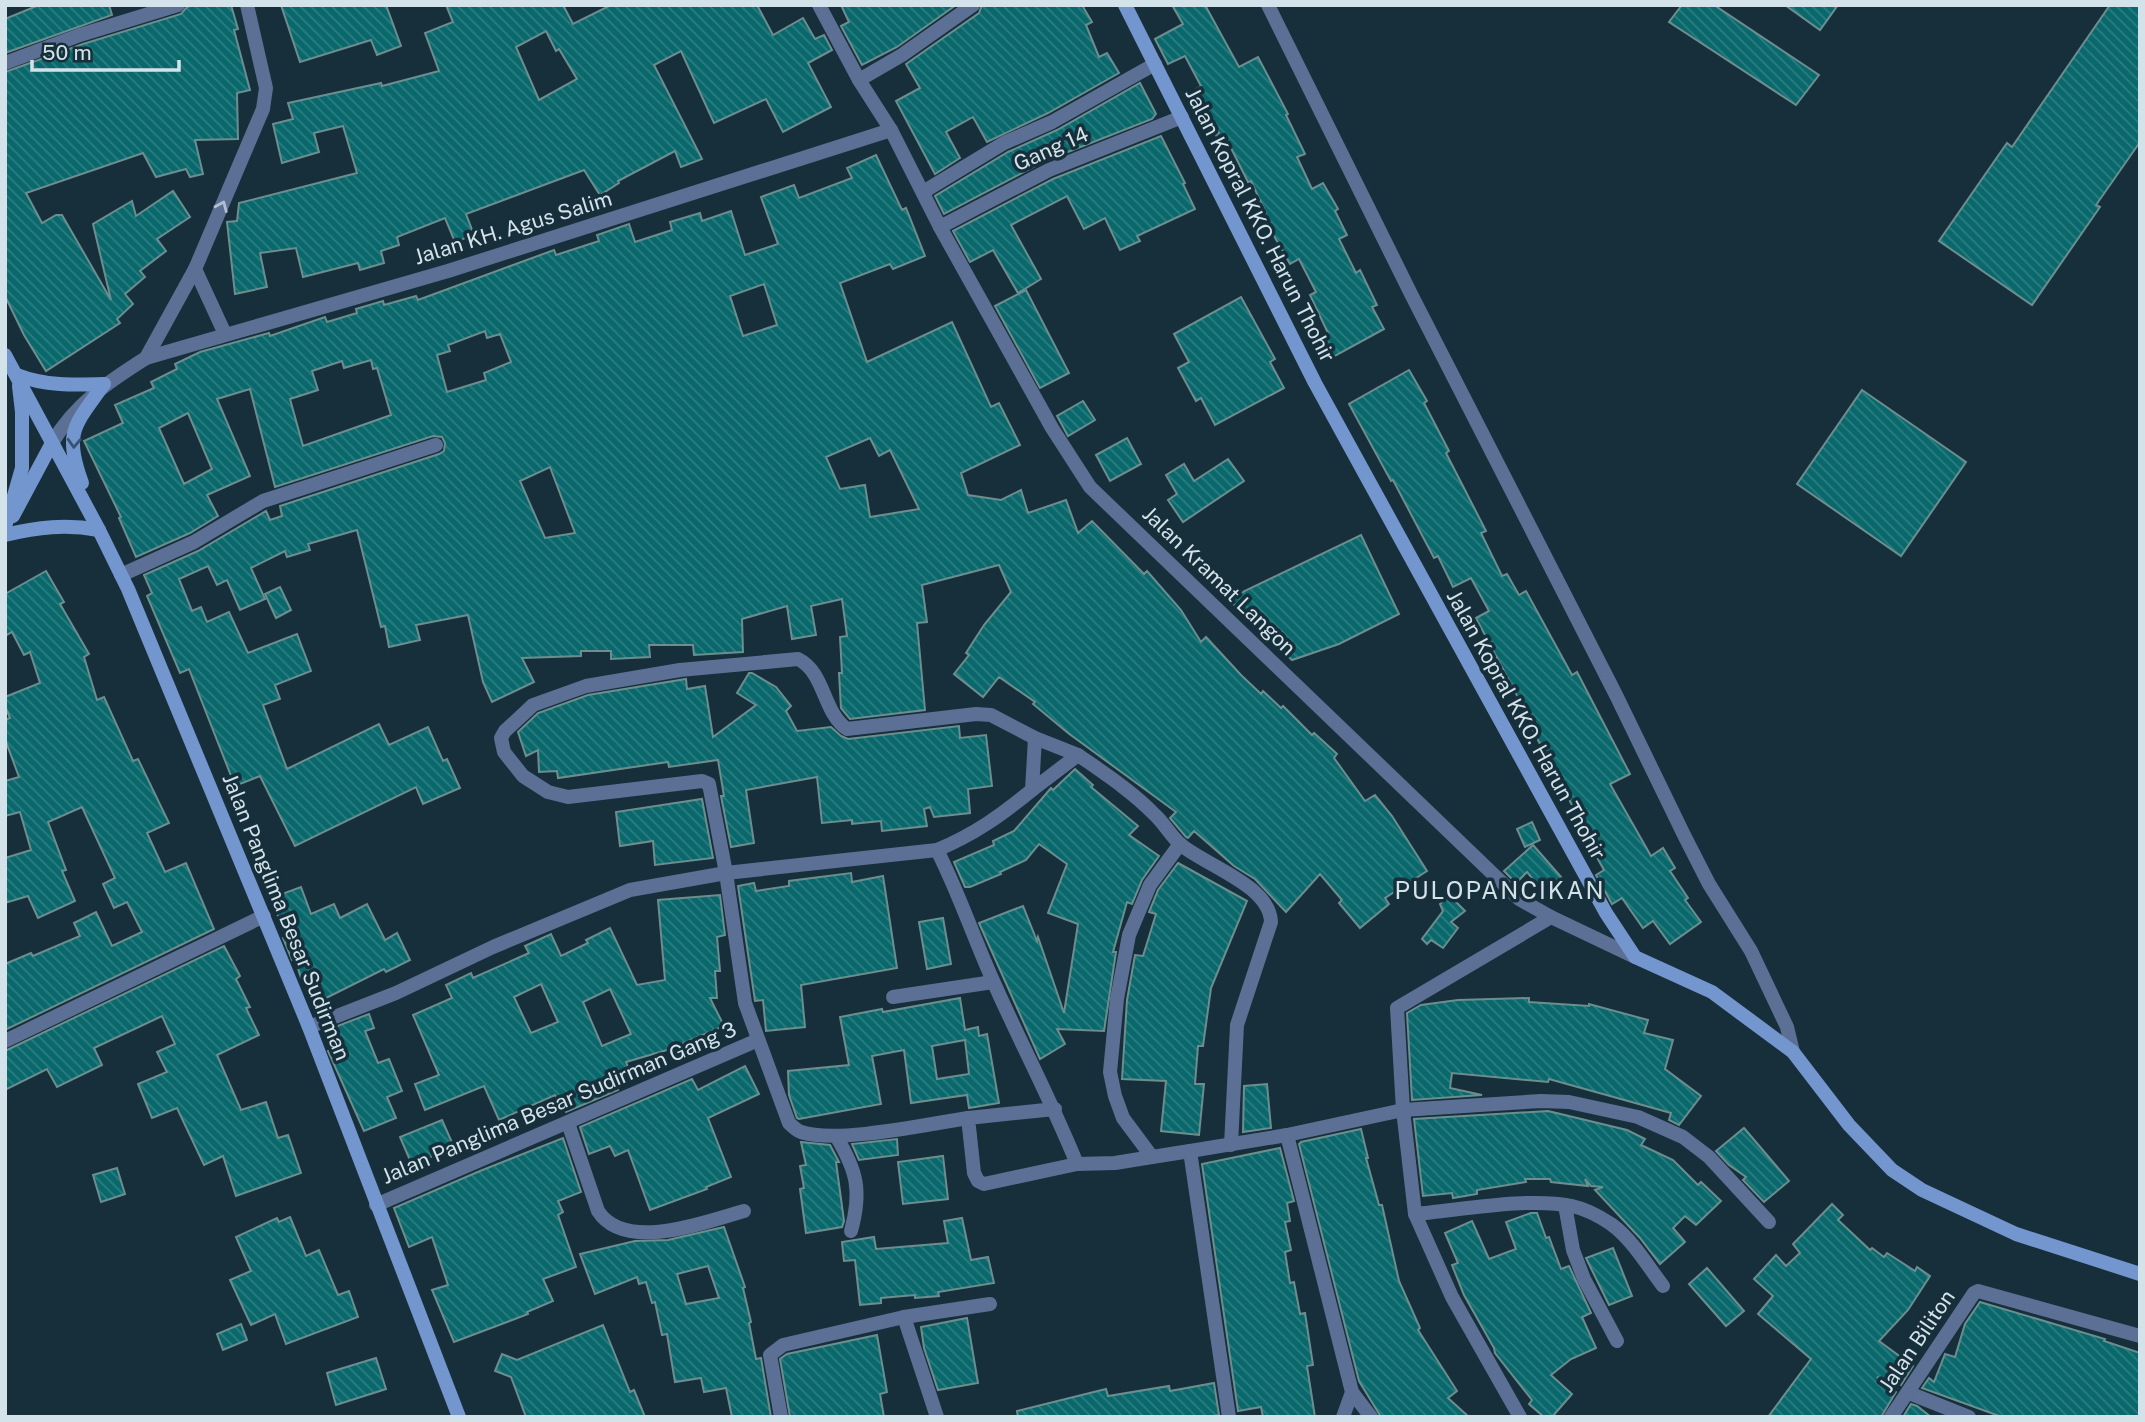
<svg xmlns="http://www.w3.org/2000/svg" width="2145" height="1422" font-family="'Public Sans',sans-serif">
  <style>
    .building { fill: url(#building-back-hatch); stroke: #6c8e8f; stroke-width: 2; fill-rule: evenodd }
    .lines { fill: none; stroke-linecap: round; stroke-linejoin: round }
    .minor { stroke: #5b7094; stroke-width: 14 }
    .tertiary { stroke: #5b7094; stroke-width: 14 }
    .secondary { stroke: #7496cf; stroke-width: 14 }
    .oneway { stroke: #b0c0d0 }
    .oneway2 { stroke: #37536f }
    .labels { text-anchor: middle; stroke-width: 7; stroke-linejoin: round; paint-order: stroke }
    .street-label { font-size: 21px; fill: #d4e3ea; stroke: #162f3b }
    .quarter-label { font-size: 24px; letter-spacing: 2px; fill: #d4e3ea; stroke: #162f3b }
  </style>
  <defs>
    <pattern id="building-back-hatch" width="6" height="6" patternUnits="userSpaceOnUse" patternTransform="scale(1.75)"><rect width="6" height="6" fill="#09686b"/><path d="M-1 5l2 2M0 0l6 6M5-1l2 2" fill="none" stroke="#2c7d80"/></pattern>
  </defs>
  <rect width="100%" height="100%" fill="#162f3b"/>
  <!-- building -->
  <g class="building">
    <polygon points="39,5 109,5 112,15 5,53 5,19"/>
    <polygon points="194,5 231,5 238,29 234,30 250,90 237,93 238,139 195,140 203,174 190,177 186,169 156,177 143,153 26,193 42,223 56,215 62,215 111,300 93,224 132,201 136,216 173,191 190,217 157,239 166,251 140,271 145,277 125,294 133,304 117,319 120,323 46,371 24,335 5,296 5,72 83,44 181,14 187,7"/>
    <polygon points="281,5 386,5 401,46 377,55 371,40 300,62"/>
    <path d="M 446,5 L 563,5 L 573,24 L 611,5 L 757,5 L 773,35 L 803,18 L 815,39 L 824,35 L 832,50 L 808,63 L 831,107 L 783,132 L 766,99 L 714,123 L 681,51 L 654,65 L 702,159 L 681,167 L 675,151 L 618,181 L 619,183 L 600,195 L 584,170 L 466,214 L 474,235 L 455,242 L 445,218 L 397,237 L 399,245 L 381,251 L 384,263 L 360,270 L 358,263 L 303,277 L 296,248 L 260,253 L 267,287 L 235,294 L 227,222 L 237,221 L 239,203 L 357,173 L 343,126 L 314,133 L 319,152 L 282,163 L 273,124 L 293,119 L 288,103 L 381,83 L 382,86 L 439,71 L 425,33 L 453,22 ZM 546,31 L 556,51 L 559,49 L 577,79 L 539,100 L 516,47 Z"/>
    <polygon points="841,5 956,5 897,47 862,65 841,26 849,22"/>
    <polygon points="982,5 1082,5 1092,22 1086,25 1099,57 1107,53 1119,73 1048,113 987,142 973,117 946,132 960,158 935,174 896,101 920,88 906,64 979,13"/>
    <polygon points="1172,5 1205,5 1239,67 1258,57 1288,114 1286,115 1305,154 1297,157 1312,189 1323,183 1338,209 1335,211 1347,235 1339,239 1356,273 1360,270 1377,305 1372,307 1384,329 1333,357 1321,336 1328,333 1310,295 1316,292 1299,259 1290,264 1262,215 1266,213 1251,181 1248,182 1230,146 1223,150 1216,135 1219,133 1196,89 1201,86 1185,56 1168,64 1155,39 1183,24"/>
    <polygon points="1682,5 1714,5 1819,75 1796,105 1669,22"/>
    <polygon points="1785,5 1838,5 1820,30"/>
    <polygon points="2110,5 2140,5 2140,142 2096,205 2100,207 2032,305 1939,241 2007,143 2012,147"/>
    <polygon points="1140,83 1156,114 1152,119 1045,161 944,214 935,196 1008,152 1057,130"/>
    <polygon points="1161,136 1185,183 1183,184 1195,209 1137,236 1140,241 1120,250 1105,218 1084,229 1067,196 1011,225 1041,279 1018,293 993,250 970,262 953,231 1053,179"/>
    <path d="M 876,155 L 902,210 L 906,208 L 925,256 L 893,269 L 890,264 L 840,283 L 867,362 L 952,322 L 991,407 L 999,403 L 1020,445 L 961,473 L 968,495 L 1001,500 L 1021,490 L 1028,513 L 1066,500 L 1078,533 L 1092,521 L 1144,574 L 1147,571 L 1181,610 L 1201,642 L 1206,637 L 1241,675 L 1261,694 L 1263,691 L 1281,708 L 1283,706 L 1312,735 L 1314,733 L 1337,754 L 1334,758 L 1365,801 L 1375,795 L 1392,816 L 1427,871 L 1385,898 L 1389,904 L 1360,928 L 1339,903 L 1342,900 L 1320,874 L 1286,912 L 1255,879 L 1234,866 L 1194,831 L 1188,838 L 1186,837 L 1170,818 L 1176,812 L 1068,733 L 1033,704 L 1035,702 L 999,677 L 983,697 L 954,674 L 969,655 L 966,653 L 984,625 L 1011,592 L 999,565 L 922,585 L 927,622 L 917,623 L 925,710 L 850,719 L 841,708 L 839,673 L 842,673 L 840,637 L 847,636 L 842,599 L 811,606 L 816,635 L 792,639 L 787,606 L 742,619 L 743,652 L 694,655 L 693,645 L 649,645 L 650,657 L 611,659 L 611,651 L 581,651 L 581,656 L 522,658 L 534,682 L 492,702 L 483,682 L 468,615 L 416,625 L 420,640 L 389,647 L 385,626 L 381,627 L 357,530 L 308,544 L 310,550 L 287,557 L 285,551 L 251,568 L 265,599 L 240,610 L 227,580 L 217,585 L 208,566 L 179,579 L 192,611 L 201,607 L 207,622 L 229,612 L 248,653 L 297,634 L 311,671 L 275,685 L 280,699 L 263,705 L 287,769 L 379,724 L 389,745 L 428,727 L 443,761 L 447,759 L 460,788 L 423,804 L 416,787 L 295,846 L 260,776 L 235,786 L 189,669 L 180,673 L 147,596 L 152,593 L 144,575 L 198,551 L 266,511 L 270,520 L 282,516 L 280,506 L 439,454 L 444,451 L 445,443 L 442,437 L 433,436 L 275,487 L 250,389 L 217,399 L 250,476 L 207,495 L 218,516 L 190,533 L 136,557 L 119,518 L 121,517 L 84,441 L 123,423 L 115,405 L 154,388 L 151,382 L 177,369 L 175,364 L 200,352 L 269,333 L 270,336 L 325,317 L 327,322 L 357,313 L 356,309 L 383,301 L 384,305 L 416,296 L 418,300 L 554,250 L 556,255 L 599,241 L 597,235 L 629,224 L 635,242 L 672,230 L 670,222 L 700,213 L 702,221 L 731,211 L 745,255 L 778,244 L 761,197 L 794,185 L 799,198 L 852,178 L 847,168 ZM 764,284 L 777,325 L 743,336 L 730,296 ZM 485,331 L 487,338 L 500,334 L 511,362 L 484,373 L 486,380 L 447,392 L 437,355 L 450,351 L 448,345 ZM 371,360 L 373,369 L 377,368 L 391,415 L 303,446 L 290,399 L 318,390 L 312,371 L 342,361 L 344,368 ZM 188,413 L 212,469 L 184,484 L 159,428 ZM 870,438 L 879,456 L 890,450 L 919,509 L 870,517 L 865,485 L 840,489 L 826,457 ZM 550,467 L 575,533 L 545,538 L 520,481 Z"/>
    <polygon points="1026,290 1069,373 1040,388 995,306"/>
    <polygon points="1241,297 1275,359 1270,362 1284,388 1215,425 1201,398 1196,401 1178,368 1189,362 1174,334"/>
    <polygon points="1409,370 1427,401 1424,403 1449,451 1446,453 1486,531 1481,533 1502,576 1507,574 1519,595 1526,591 1572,675 1577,672 1630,774 1610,784 1651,856 1663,848 1675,868 1670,871 1688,898 1685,900 1701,922 1670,944 1653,921 1643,928 1622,898 1612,904 1596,875 1604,870 1571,811 1574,809 1529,723 1531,722 1476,618 1489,611 1471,578 1453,587 1438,556 1434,558 1393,480 1391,481 1349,404"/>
    <polygon points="1862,390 1966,462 1901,556 1797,484"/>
    <polygon points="1083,401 1095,420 1068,436 1057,416"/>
    <polygon points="1127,438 1141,464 1110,481 1096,455"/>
    <polygon points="1228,459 1244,481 1183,522 1168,500 1177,494 1166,475 1184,464 1194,481"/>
    <polygon points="1361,535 1399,614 1339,644 1292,660 1228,599"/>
    <polygon points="46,571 64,602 60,604 89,654 84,657 97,700 104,697 133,761 138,759 169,823 147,833 165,872 186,863 214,929 5,1030 5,964 31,953 33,956 80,936 74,923 96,912 112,946 142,932 127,902 114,908 103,884 115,878 82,807 48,822 66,870 62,871 75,901 38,918 28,896 5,903 5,858 31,850 20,812 5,816 5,781 19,777 5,739 5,720 10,718 5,706 5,697 40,683 30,652 24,655 12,632 5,636 5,594"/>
    <polygon points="280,587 291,610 276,618 265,594"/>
    <polygon points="749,673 752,673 776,687 791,706 786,711 797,731 831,727 841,736 848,739 959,726 960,738 986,735 992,786 968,789 970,813 934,817 930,807 924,809 927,826 882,831 881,821 852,824 852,820 822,823 817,777 746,790 754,843 731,847 721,796 724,796 718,760 669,767 668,762 558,778 557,771 539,772 538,750 526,756 518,732 538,713 588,695 686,679 687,689 705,686 713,737 756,705 737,693"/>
    <polygon points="1075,769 1093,785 1091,787 1138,826 1129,835 1159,856 1142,880 1132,904 1127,902 1113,952 1116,952 1104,1031 1057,1029 1065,1044 1040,1059 979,923 1023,906 1037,941 1038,937 1064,1013 1078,924 1048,913 1067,864 1039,844 1026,860 1000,872 1001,874 970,887 965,887 954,862 994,845 993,841 1014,831 1051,788 1053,790"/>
    <polygon points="702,799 713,858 655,865 653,841 620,846 616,812"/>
    <polygon points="1532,822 1540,840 1525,847 1517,829"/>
    <polygon points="1533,845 1561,877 1544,892 1527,872 1516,883 1504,871"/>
    <polygon points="1178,863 1247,901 1211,988 1203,1046 1198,1046 1195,1084 1204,1084 1199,1135 1161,1131 1166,1081 1122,1079 1127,1000 1135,955 1143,956 1156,914 1149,912 1158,890"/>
    <polygon points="851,873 852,882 883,876 897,968 801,985 805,1027 766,1031 763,1000 755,1001 738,886 754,883 756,891 789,886 789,881"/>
    <polygon points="301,887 311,914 334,904 340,918 367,904 385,940 397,933 410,960 386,972 384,969 314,1004 305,977 301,978 295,959 292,960 283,938 286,937 271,898"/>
    <path d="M 720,895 L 725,935 L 717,937 L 720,971 L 715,971 L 717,998 L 710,998 L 724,1026 L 667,1050 L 626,1062 L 628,1067 L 610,1075 L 618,1090 L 566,1112 L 562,1102 L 559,1103 L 555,1095 L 499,1120 L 484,1086 L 425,1110 L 415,1084 L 439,1075 L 413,1015 L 452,998 L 446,985 L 471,973 L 473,978 L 529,953 L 525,946 L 551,934 L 561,956 L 588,943 L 586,940 L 610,928 L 637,985 L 665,980 L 658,900 ZM 541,984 L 558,1022 L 531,1033 L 514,997 ZM 610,989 L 631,1034 L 602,1046 L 583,1002 Z"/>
    <polygon points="1450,896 1465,911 1451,922 1458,928 1443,948 1431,940 1427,944 1422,939 1443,911 1440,904"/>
    <polygon points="943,918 951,964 927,969 919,922"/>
    <polygon points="224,946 240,976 236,979 250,1007 246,1008 259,1035 217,1055 241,1110 266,1102 278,1138 288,1135 301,1173 236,1196 223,1156 204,1165 177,1108 152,1118 138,1084 167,1072 157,1052 175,1044 162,1016 94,1048 102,1065 57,1087 47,1069 5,1090 5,1051"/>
    <path d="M 960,998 L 965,1030 L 978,1027 L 979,1036 L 987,1034 L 999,1103 L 969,1108 L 967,1095 L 911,1103 L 904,1050 L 872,1056 L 881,1104 L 799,1119 L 797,1118 L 789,1095 L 788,1071 L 849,1065 L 840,1017 L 882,1009 L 883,1012 ZM 965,1040 L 969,1074 L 937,1079 L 932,1046 Z"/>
    <polygon points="1529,998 1529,1002 1589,1006 1589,1004 1648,1020 1644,1033 1673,1040 1665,1069 1701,1096 1679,1125 1669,1120 1671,1113 1549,1079 1548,1082 1452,1073 1450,1088 1482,1095 1412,1100 1407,1013 1421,1005 1458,1000"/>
    <polygon points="369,1014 374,1028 365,1031 378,1063 389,1059 402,1091 387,1097 396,1118 364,1131 328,1051 334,1049 327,1030"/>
    <polygon points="745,1066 759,1094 708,1118 731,1177 706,1187 707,1189 650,1210 628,1150 615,1156 610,1146 589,1154 580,1127 692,1079 698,1090"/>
    <polygon points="1267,1084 1271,1128 1243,1132 1244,1086"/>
    <polygon points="1548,1111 1627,1130 1645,1139 1641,1145 1673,1160 1698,1185 1701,1182 1721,1201 1696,1225 1685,1216 1673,1228 1685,1242 1660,1264 1640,1238 1595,1190 1603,1187 1591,1186 1585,1179 1588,1186 1551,1182 1550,1179 1525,1179 1526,1182 1477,1190 1477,1194 1453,1198 1452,1193 1423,1196 1414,1119"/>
    <polygon points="442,1120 454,1147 412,1165 400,1137"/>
    <polygon points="1744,1128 1789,1181 1764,1202 1743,1180 1746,1177 1729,1165 1716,1151"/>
    <polygon points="1361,1129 1368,1158 1366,1158 1379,1205 1382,1205 1399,1281 1420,1328 1418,1330 1457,1391 1448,1398 1469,1417 1381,1417 1359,1381 1299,1144 1301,1142"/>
    <polygon points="563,1138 581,1192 558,1201 563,1212 558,1215 576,1267 543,1279 553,1301 527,1312 528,1314 454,1342 432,1290 448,1285 432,1237 409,1247 394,1208 480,1171"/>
    <polygon points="897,1139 898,1155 859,1160 852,1144"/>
    <polygon points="801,1142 830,1145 839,1162 836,1162 844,1221 842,1227 806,1233 800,1189 804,1188 800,1166 806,1165"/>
    <polygon points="1280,1148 1294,1201 1287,1203 1290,1221 1285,1222 1291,1250 1285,1252 1290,1283 1294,1282 1300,1314 1305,1313 1313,1365 1307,1366 1315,1417 1263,1417 1261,1407 1238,1411 1202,1164"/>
    <polygon points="943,1156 948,1199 903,1204 898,1162"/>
    <polygon points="117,1168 125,1194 101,1202 93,1175"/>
    <polygon points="1832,1204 1843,1215 1838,1220 1870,1250 1872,1248 1884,1257 1887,1253 1915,1271 1917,1267 1930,1276 1908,1310 1879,1341 1913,1366 1901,1385 1877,1377 1896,1392 1881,1417 1768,1417 1811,1359 1758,1314 1773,1296 1754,1279 1776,1255 1786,1266 1800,1253 1793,1244"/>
    <polygon points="1531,1213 1537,1213 1546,1238 1549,1237 1561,1269 1569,1266 1591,1313 1582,1317 1596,1348 1571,1359 1551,1375 1572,1394 1552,1417 1544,1417 1529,1404 1532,1400 1495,1353 1494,1348 1464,1295 1452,1265 1458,1263 1445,1233 1472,1221 1489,1259 1516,1249 1506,1222"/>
    <polygon points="290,1217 306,1256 319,1250 338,1295 349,1291 358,1317 286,1344 275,1314 251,1325 230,1280 251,1271 236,1237 277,1218 279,1222"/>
    <polygon points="962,1218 971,1260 988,1257 994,1283 938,1292 939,1296 915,1298 915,1295 881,1298 881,1303 860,1305 855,1260 844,1261 842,1242 874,1237 876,1249 948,1243 944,1221"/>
    <path d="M 724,1227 L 745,1287 L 743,1288 L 751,1322 L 749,1323 L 756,1359 L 761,1358 L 771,1417 L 732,1417 L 726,1388 L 704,1392 L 701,1378 L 675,1382 L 667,1334 L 662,1335 L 655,1302 L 652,1303 L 646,1282 L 639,1284 L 637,1277 L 595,1294 L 580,1254 L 635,1241 L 668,1240 ZM 708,1266 L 719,1298 L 686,1304 L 677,1274 Z"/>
    <polygon points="1613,1248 1632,1296 1609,1305 1586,1258"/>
    <polygon points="1707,1268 1744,1311 1726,1326 1689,1284"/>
    <polygon points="1980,1302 2105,1339 2104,1341 2140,1353 2140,1417 2002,1417 1922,1388 1929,1378 1934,1382 1945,1354 1955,1357 1965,1324"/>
    <polygon points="967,1318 978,1383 938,1390 924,1348 921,1327"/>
    <polygon points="241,1324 247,1340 223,1350 217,1334"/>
    <polygon points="603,1325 630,1392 634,1390 645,1417 526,1417 511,1377 495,1371 502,1354 517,1360"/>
    <polygon points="877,1335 887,1392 880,1394 884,1417 790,1417 780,1359 787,1354"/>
    <polygon points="376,1358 386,1389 336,1405 327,1373"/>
    <polygon points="1214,1383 1219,1415 1209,1417 1018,1417 1017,1411 1106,1389 1108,1396 1169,1386 1170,1391"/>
    <polygon points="1911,1404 1917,1406 1931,1417 1903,1417"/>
  </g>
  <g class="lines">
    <!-- minor -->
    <g class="minor">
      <polyline points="1268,5 1411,294 1616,695 1684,835 1709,884 1751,951 1787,1027 1793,1052"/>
      <polyline points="5,63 80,35 178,5"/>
      <polyline points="859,80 902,55 973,5"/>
      <polyline points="923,192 1004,143 1052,122 1155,64"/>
      <polyline points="940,227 1049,170 1182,117"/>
      <polyline points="121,575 194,542 263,501 436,445"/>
      <path d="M 1078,755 C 1104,773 1133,792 1155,815 C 1164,823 1170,835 1180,844 C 1204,865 1270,885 1271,922 L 1237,1025 L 1231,1145"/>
      <polyline points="1180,844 1150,885 1129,935 1117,999 1110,1072 1115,1096 1123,1118 1152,1157 1190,1151"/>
      <path d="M 937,850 C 959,893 974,939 994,983 C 1021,1044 1052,1102 1077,1164 L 1115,1163 L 1152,1157"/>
      <polyline points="893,997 993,982"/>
      <path d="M 309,1027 L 396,993 L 493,947 L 630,890 L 726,873 L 937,850 C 975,834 1000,816 1032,790 L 1035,738"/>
      <polyline points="5,1041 264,916"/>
      <polyline points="1055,1109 968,1118 974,1173 978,1181 984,1184 1077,1164"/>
      <path d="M 968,1118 C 928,1124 837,1144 801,1132 C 796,1130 793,1127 789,1123 L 745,1003 L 726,873 L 709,784 L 702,781 L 568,797 L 548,792 L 523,776 L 504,752 L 501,738 L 505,731 L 533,705 L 586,686 L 680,670 L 798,659 C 825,672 823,713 847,729 L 976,714 L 991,715 L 1035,738 L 1078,755 L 1032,790"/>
      <path d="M 568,1123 L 598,1211 C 625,1253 705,1222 744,1211"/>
      <polyline points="1287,1135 1352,1392 1343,1417"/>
      <path d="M 836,1136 C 857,1171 862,1191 851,1231"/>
      <polyline points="376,1205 758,1040"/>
      <polyline points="1565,1205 1573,1250 1584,1279 1617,1341"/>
      <path d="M 1415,1214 C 1461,1210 1528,1197 1572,1206 C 1586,1209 1599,1216 1611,1224 C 1632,1239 1647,1265 1663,1286"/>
      <polyline points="904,1317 937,1417"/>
      <polyline points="1352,1392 1371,1417"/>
      <polyline points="1909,1393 1969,1417"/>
      <polyline points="781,1417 770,1355 783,1345 904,1317 990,1304"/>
      <polyline points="1229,1417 1190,1151 1287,1135 1403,1110 1541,1101 1569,1102 1638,1117 1683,1137 1709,1157 1769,1222"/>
      <polyline points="1520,1417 1452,1297 1415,1214 1403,1110 1397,1008 1551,917"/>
      <polyline points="1891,1417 1974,1293 1978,1291 2140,1336"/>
    </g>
    <!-- tertiary -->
    <g class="tertiary">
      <polyline points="819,5 859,80 891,130 940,227 1052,428 1090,487 1519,899 1551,917 1635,957"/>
      <polyline points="195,269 225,334"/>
      <polyline points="146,358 195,269 263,109 266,88 247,5"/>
      <path d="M 52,443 C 75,404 108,382 146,358 L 448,271 L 891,130"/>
    </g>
    <!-- secondary -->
    <g class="secondary">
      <polyline points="1125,5 1315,383 1606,913 1635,957 1712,992 1793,1052 1849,1125 1892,1170 1922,1190 2016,1234 2140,1274"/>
      <polyline points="5,355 99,530 128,589 309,1027 459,1417"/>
      <path d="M 17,375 C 45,386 74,385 104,384"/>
      <path d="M 82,483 C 63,432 75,425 104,384"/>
      <polyline points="13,516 52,443"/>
      <polyline points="5,527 22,468 22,412 19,386"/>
      <path d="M 5,535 C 38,527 66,524 99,530"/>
    </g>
  </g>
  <!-- one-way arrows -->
  <defs><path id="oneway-chevron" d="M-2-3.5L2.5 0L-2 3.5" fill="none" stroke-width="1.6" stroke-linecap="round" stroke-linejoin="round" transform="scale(1.75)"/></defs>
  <use class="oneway" href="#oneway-chevron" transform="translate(222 206) rotate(-67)"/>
  <use class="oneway2" href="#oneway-chevron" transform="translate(74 443) rotate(92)"/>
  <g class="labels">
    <!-- street labels -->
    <g class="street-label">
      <text transform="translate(1051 149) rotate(-24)" y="7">Gang 14</text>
      <text transform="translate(1260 225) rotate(63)" y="7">Jalan Kopral KKO. Harun Thohir</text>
      <text transform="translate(513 228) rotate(-17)" y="7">Jalan KH. Agus Salim</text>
      <text transform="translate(1219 581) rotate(44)" y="7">Jalan Kramat Langon</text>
      <text transform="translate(1526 725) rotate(61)" y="7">Jalan Kopral KKO. Harun Thohir</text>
      <text transform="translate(286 917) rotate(68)" y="7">Jalan Panglima Besar Sudirman</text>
      <text transform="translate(559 1103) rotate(-23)" y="7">Jalan Panglima Besar Sudirman Gang 3</text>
      <text transform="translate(1917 1341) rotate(-56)" y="7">Jalan Biliton</text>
    </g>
    <!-- quarter labels -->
    <g class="quarter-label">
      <text x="1500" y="899">PULOPANCIKAN</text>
    </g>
  </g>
  <!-- border -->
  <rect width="2145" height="1422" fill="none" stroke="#d4e3ea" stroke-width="14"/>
  <!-- scale -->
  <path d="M32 60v10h147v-10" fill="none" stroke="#d4e3ea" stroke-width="3.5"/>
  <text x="42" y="60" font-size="21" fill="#d4e3ea" stroke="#162f3b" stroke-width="5" paint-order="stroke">50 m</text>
</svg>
